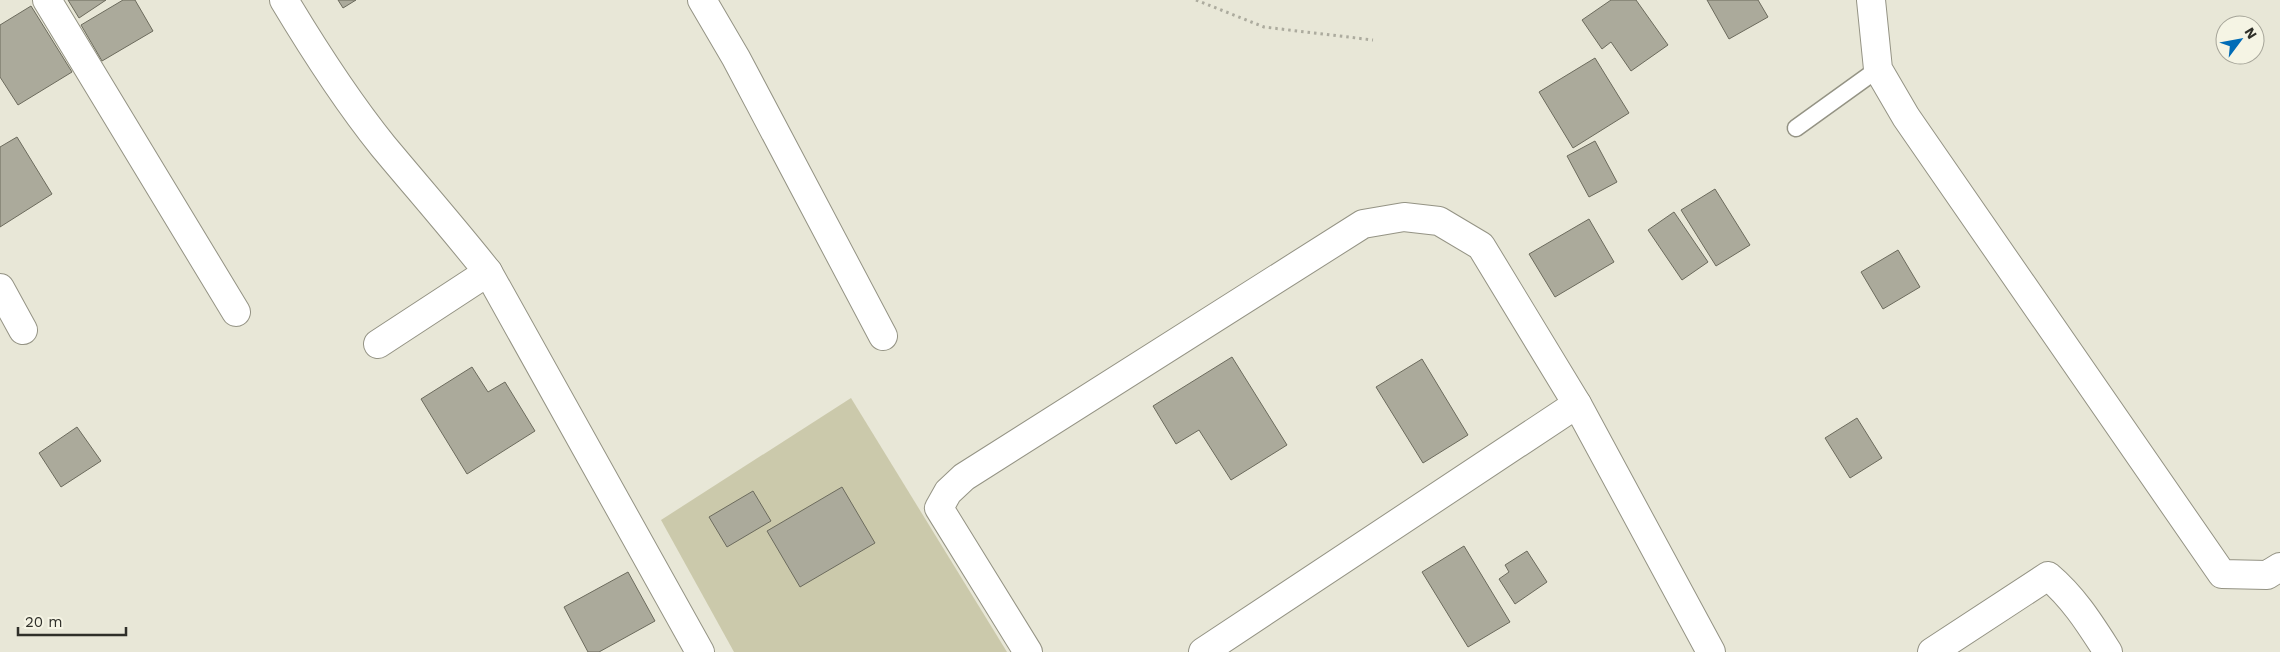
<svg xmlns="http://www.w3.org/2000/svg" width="2280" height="652" font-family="'Work Sans',sans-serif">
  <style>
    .green { fill: #cbc9ab }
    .building { fill: #abaa9b; stroke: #6c6b5d }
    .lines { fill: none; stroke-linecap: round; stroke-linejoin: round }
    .lane-casing { stroke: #949384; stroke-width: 19 }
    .street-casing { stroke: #949384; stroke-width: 30 }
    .path { stroke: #acab9e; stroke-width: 3; stroke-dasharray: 2.5 4; stroke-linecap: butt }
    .lane { stroke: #fff; stroke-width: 16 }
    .street { stroke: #fff; stroke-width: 28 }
  </style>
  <rect width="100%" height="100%" fill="#e8e7d7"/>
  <!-- green -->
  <polygon class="green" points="851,398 1007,652 734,652 661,520"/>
  <!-- building -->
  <g class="building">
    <polygon points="68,0 106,0 79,18"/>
    <polygon points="123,0 135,0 153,31 102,61 81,25"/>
    <polygon points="338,0 356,0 343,8"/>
    <polygon points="1611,0 1636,0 1668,45 1631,71 1611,42 1602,49 1582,20"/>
    <polygon points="1707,0 1758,0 1768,17 1729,39"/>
    <polygon points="31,6 72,72 18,105 0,77 0,25"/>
    <polygon points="1595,58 1629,113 1573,148 1539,92"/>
    <polygon points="17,137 52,194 0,227 0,147"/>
    <polygon points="1595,141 1617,182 1589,197 1567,156"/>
    <polygon points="1715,189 1750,245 1716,266 1681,210"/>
    <polygon points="1674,212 1708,262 1682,280 1648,230"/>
    <polygon points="1589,219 1614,262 1555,297 1529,254"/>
    <polygon points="1898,250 1920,287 1883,309 1861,272"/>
    <polygon points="1232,357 1287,445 1231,480 1199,430 1176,444 1153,406"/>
    <polygon points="1422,359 1468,435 1423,463 1376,387"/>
    <polygon points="472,367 488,392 505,382 535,431 467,474 421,399"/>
    <polygon points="1857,418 1882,458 1850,478 1825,438"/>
    <polygon points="77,427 101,461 61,487 39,453"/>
    <polygon points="842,487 875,543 800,587 767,531"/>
    <polygon points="753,491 771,521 727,547 709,517"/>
    <polygon points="1464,546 1510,622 1468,647 1422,572"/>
    <polygon points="1527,551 1547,582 1515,604 1499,579 1509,572 1505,565"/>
    <polygon points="628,572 655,621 599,652 588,652 564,607"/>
  </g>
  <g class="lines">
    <!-- lane casing -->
    <g class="lane-casing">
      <polyline id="lane" points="1796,128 1878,69"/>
    </g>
    <!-- street casing -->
    <g class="street-casing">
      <g id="street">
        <polyline points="47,0 236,312"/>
        <path d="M 284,0 C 314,50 346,100 383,146 C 418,188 454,229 488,272 L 700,652"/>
        <polyline points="702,0 736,58 883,336"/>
        <polyline points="1871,0 1878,69 1906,117 2222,574 2267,575 2280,567"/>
        <polyline points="0,288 23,330"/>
        <polyline points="378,344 488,272"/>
        <polyline points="1028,652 939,508 948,492 964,477 1363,224 1404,217 1439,221 1481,246 1577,404 1711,652"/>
        <polyline points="1203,652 1577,404"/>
        <path d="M 1932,652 L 2048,576 C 2074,598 2090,624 2108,652"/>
      </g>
    </g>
    <!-- path -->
    <polyline class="path" points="1196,0 1264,27 1373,40"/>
    <!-- lane -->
    <use href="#lane" class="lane"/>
    <!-- street -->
    <use href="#street" class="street"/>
  </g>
  <!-- north arrow -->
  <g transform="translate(2240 40) rotate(58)"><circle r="24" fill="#f5f4e4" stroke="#a6a599"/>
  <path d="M0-4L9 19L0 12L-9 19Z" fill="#006cb7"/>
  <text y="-8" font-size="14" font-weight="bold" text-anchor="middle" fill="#2f2f29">N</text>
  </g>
  <!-- scale -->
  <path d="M18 627v8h108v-8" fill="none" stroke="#2f2f29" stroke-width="2.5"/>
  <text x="25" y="627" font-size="15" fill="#2f2f29" stroke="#f5f4e4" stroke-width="4" paint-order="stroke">20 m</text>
</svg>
